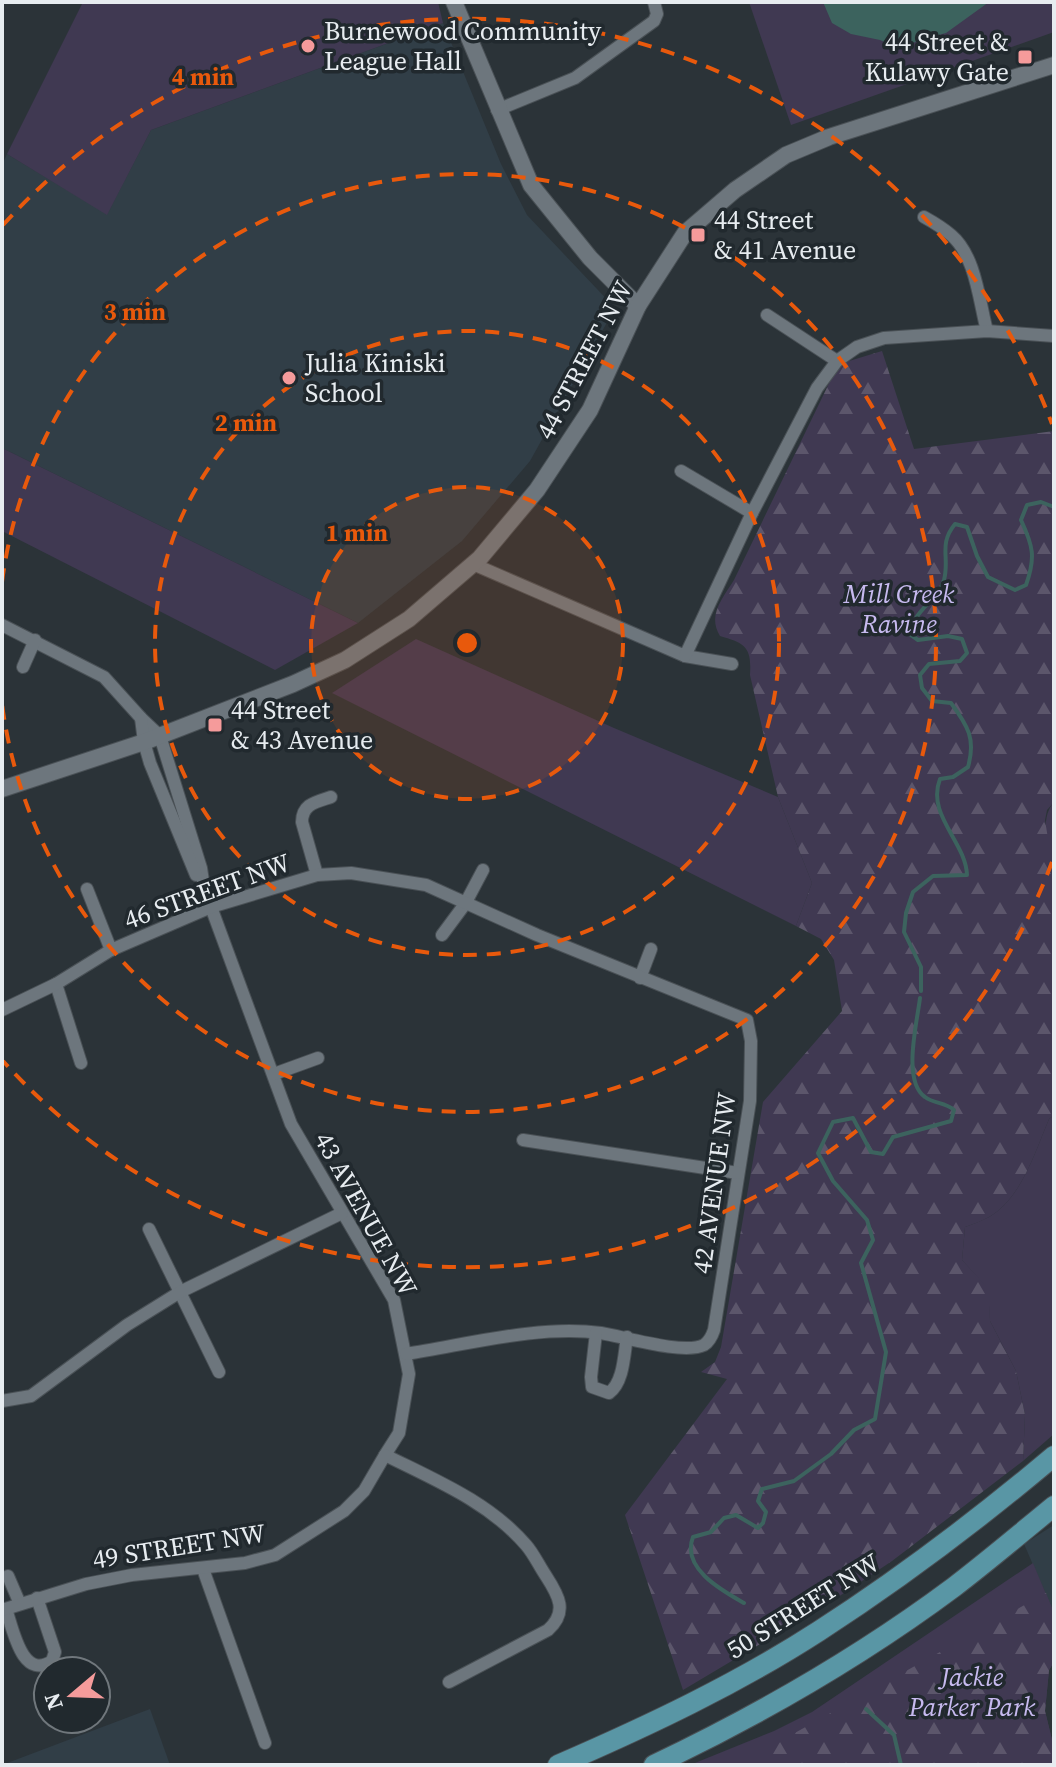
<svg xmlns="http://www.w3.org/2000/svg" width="1056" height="1767" font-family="'Source Serif 4',serif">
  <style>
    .built { fill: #313e47 }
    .green { fill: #403952 }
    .forest { fill: url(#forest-firs) }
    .water { fill: #3c635e }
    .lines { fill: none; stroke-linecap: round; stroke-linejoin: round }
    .stream { stroke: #3c635e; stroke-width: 4 }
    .minor-casing { stroke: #4a5156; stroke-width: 14 }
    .tertiary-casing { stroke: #4a5156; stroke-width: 18 }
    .primary-casing { stroke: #4a5156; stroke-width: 22 }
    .minor { stroke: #6d767d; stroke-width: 12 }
    .tertiary { stroke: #6d767d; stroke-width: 16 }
    .primary { stroke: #5996a5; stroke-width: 20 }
    .ring { fill: none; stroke: #e8590c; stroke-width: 4; stroke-dasharray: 14 10 }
    .poi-dot { fill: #f59b9b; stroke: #21292e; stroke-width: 3 }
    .labels { text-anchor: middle; stroke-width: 7; stroke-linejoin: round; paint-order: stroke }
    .poi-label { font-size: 26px; fill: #e7ecf0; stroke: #21292e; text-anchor: start }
    .street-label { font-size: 26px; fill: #e7ecf0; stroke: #21292e }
    .park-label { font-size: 26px; font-style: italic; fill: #c7baef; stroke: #21292e }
    .centre { fill: #e8590c; stroke: #21292e; stroke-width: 4 }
    .ring-label { font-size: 24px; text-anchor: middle; font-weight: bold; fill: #e8590c; stroke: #21292e; stroke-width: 7; stroke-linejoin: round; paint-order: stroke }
  </style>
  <defs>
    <pattern id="forest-firs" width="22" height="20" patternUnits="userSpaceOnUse" patternTransform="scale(2)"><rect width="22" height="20" fill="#403952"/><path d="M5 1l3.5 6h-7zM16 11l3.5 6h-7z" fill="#5c566b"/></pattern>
  </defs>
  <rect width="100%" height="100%" fill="#2b3338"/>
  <!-- built -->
  <g class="built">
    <polygon points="443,23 501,164 527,215 615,308 530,461 462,541 358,623 2,448 2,165 7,154 107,214 151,130"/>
    <polygon points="1054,1525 1054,1613 1024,1544"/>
    <polygon points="150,1709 170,1765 2,1765"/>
  </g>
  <!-- green -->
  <g class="green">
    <polygon points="83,2 438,2 443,23 151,130 107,215 7,154"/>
    <polygon points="749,2 1054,2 1054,32 791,125"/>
    <polygon points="2,448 358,623 275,670 2,531"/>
    <polygon points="416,639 614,728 778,797 812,883 796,926 332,693"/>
    <path d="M 1054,802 L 1054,876 C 1049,854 1038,819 1054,802 Z"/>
    <path d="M 1054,1115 L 1054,1434 L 1023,1461 L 1025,1415 L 1016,1371 L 990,1321 L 988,1289 L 962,1260 L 965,1227 C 973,1224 981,1221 989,1217 C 1021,1199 1035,1152 1049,1119 Z"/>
    <polygon points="1033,1563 1054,1613 1054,1662 1049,1670 1045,1711 1054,1748 1054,1765 690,1765 774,1731 812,1712"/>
  </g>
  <!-- forest -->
  <g class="forest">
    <path d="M 882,351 L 914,449 L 1054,431 L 1054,802 L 1047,810 L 1045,820 L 1054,876 L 1054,1115 L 1049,1119 C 1035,1152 1021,1199 989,1217 C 982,1221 973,1224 965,1227 L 962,1260 L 989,1289 L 990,1321 L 1016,1371 L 1025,1415 L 1023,1461 L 892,1561 L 826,1605 L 683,1690 L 625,1515 L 727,1379 L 701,1372 L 715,1362 L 721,1347 L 763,1102 L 842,1011 L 834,960 L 821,939 L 796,926 L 812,883 L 778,797 L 750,675 C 752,647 745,643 720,636 C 707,615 723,598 734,580 L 835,371 L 846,362 Z"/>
    <polygon points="1046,1593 1054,1613 1054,1662 1049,1670 1045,1711 1054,1748 1054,1758 1050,1765 761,1765 764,1754 784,1739"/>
  </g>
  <!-- water -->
  <polygon class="water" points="823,2 989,2 946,33 920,40 899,49 880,40 851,34 832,23"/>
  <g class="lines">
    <!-- stream -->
    <g class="stream">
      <path d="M 921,991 L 921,967 L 904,932 L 906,913 L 913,892 L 933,876 L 967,875 C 966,842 926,815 940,779 L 953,777 L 968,767 C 976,739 968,726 951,703 L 932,701 L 922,688 L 920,675 L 929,664 L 960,661 L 967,653 L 962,639 L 948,636 L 918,640 L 911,635 C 911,611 938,601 944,580 C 950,557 938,545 955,524 L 967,527 L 977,556 L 988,577 L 1015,590 L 1026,585 C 1036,557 1033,546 1021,520 L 1027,505 L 1041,502 L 1054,507"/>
      <path d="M 744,1603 C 721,1590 681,1568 693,1537 L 711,1532 L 724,1518 L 736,1515 L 758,1528 L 763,1523 L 766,1512 L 758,1501 L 762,1489 L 794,1481 L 831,1454 L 854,1430 L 875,1419 L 886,1352 L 861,1263 L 873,1240 L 867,1220 L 833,1181 L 818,1153 L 833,1122 L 853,1118 L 871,1152 L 883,1154 L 893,1137 L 951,1121 L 954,1110 C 945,1102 934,1104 925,1097 C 902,1081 917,1023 920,998"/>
      <polyline points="866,1709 894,1735 901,1765"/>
    </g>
    <!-- minor casing -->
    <g class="minor-casing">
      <g id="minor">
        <polyline points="497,110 575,78 654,21 657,14 654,2"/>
        <path d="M 924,217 C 933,222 943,228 951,235 C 976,256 979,301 987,331"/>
        <polyline points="767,315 837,361"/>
        <polyline points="681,471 752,513"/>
        <polyline points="473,564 685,656 732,664"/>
        <path d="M 2,625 L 104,677 L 141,718 L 160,736 L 201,868 L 204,888 L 291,1124 L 394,1300 L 409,1374 L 399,1433 L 385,1455 C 435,1480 489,1502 526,1545 C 534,1554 539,1566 546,1576 C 559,1596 568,1612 548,1630 L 449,1682"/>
        <polyline points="685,656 752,513 817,388 837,361 857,347 884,338 987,331 1054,336"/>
        <polyline points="23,667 35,640"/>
        <polyline points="141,718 144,742 150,763 196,875"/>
        <path d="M 317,875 L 302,822 C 302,804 316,802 331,797"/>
        <polyline points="87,889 111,950"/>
        <polyline points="442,935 465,904 483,870"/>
        <polyline points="640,978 651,949"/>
        <polyline points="56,984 81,1063"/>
        <path d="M 2,1010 L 56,984 L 111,950 L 211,907 L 317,875 L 351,873 L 426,885 L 537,935 L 747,1020 L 751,1041 L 750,1101 L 714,1330 C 712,1336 710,1341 704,1345 C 684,1355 625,1337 601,1333 C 538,1325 470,1344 406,1354"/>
        <polyline points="274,1074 318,1058"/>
        <polyline points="523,1140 738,1173"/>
        <polyline points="149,1229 219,1372"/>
        <path d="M 596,1333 L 591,1377 L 592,1387 L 609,1393 C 624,1382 624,1354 627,1337"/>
        <polyline points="2,1401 31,1396 127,1325 180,1292 342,1213"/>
        <polyline points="203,1569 265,1743"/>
        <polyline points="8,1576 20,1604"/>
        <path d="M 6,1609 C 13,1629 22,1681 52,1661 L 55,1652 L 37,1598"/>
        <polyline points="2,1610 86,1584 132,1575 245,1563 275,1555 344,1511 364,1491 385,1455"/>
      </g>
    </g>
    <!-- tertiary casing -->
    <g class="tertiary-casing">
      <g id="tertiary">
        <polyline points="454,2 531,185 590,258 638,306"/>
        <polyline points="2,789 144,742 293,684 345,660 409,619 480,558 537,490 590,410 638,306 685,233 735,190 786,155 829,137 1054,65"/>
      </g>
    </g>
    <!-- primary casing -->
    <g class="primary-casing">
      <g id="primary">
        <path d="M 558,1765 C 648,1726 737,1684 819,1631 C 901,1578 979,1519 1054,1456"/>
        <path d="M 654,1765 C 759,1715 860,1657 954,1587 C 988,1561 1021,1533 1054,1506"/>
      </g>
    </g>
    <!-- minor -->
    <use href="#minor" class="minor"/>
    <!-- tertiary -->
    <use href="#tertiary" class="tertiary"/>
    <!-- primary -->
    <use href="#primary" class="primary"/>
  </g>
  <!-- distance rings -->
  <circle cx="467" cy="643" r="156" fill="#e8590c" fill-opacity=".12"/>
  <g class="ring">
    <circle cx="467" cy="643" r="156"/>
    <circle cx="467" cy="643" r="312"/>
    <path d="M2 582A469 469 0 1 1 2 704"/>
    <path d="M1052 862A625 625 0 0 1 3 1061M3 225A625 625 0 0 1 1052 424"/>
  </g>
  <!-- markers -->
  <g class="poi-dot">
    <circle cx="308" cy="46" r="8"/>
    <rect x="1017" y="49" width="16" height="16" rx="4"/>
    <rect x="690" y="227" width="16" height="16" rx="4"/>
    <circle cx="289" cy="378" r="8"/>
    <rect x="207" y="717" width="16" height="16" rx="4"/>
  </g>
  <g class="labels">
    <!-- poi labels -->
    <g class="poi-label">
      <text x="324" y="40">Burnewood Community<tspan x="324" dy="30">League Hall</tspan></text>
      <text x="1009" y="51" text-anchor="end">44 Street &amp;<tspan x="1009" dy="30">Kulawy Gate</tspan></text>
      <text x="714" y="229">44 Street<tspan x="714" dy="30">&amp; 41 Avenue</tspan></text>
      <text x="305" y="372">Julia Kiniski<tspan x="305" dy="30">School</tspan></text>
      <text x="231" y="719">44 Street<tspan x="231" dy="30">&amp; 43 Avenue</tspan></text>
    </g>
    <!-- street labels -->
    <g class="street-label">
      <text transform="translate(584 360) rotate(-62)" y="9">44 STREET NW</text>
      <text transform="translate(207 891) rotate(-20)" y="9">46 STREET NW</text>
      <text transform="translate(714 1183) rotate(-82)" y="9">42 AVENUE NW</text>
      <text transform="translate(366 1214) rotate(61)" y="9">43 AVENUE NW</text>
      <text transform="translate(179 1546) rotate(-9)" y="9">49 STREET NW</text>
      <text transform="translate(803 1606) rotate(-32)" y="9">50 STREET NW</text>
    </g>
    <!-- park labels -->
    <g class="park-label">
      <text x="899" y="603">Mill Creek<tspan x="899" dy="30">Ravine</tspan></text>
      <text x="972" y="1686">Jackie<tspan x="972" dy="30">Parker Park</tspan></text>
    </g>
  </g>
  <circle cx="467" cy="643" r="12" class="centre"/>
  <g class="ring-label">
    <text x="203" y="85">4 min</text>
    <text x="135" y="320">3 min</text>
    <text x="246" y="431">2 min</text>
    <text x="357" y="541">1 min</text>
  </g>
  <!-- border -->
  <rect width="1056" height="1767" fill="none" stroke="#e7ecf0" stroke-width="8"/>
  <!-- north arrow -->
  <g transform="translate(72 1695) rotate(251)"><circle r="38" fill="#21292e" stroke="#70777c" stroke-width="2"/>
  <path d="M0-6L14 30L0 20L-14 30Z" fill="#f59b9b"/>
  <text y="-12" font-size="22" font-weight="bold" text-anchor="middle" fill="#e7ecf0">N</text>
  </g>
</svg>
